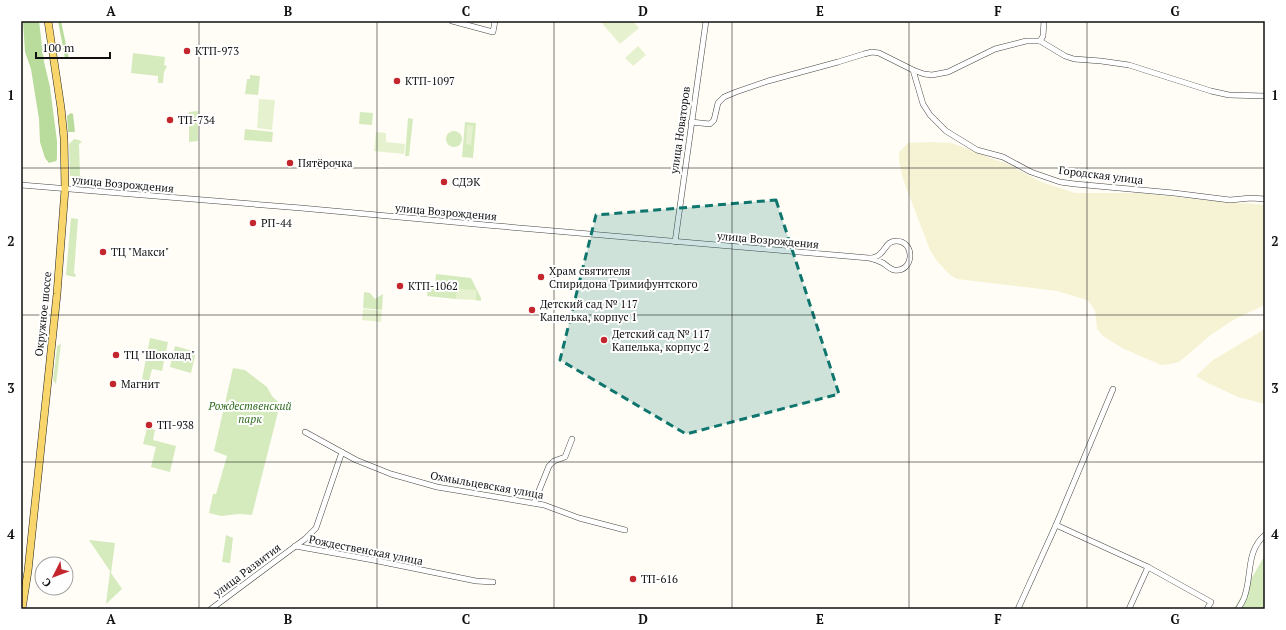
<svg xmlns="http://www.w3.org/2000/svg" width="1286" height="630" font-family="'PT Serif',serif">
  <style>
    .farmland { fill: #f6f3d4 }
    .green { fill: #d5ebbd }
    .forest { fill: #b9dc9c }
    .pitch { fill: #e6f2cf }
    .lines { fill: none; stroke-linecap: round; stroke-linejoin: round }
    .minor-casing { stroke: #444; stroke-width: 6 }
    .major-casing { stroke: #222; stroke-width: 8 }
    .minor { stroke: #fff; stroke-width: 5 }
    .major { stroke: #f9d66b; stroke-width: 7 }
    .marked { fill: #0f766e; fill-opacity: 0.2; stroke: #0f766e; stroke-width: 3; stroke-dasharray: 8 5; stroke-linejoin: round }
    .grid { fill: none; stroke: #111; stroke-width: 1; stroke-opacity: 0.55 }
    .poi-dot { fill: #c4262e; stroke: #fff; stroke-width: 1.5 }
    .labels { text-anchor: middle; stroke-width: 4; stroke-linejoin: round; paint-order: stroke }
    .poi-label { font-size: 11px; fill: #111; stroke: #fff; text-anchor: start }
    .street-label { font-size: 11px; fill: #111; stroke: #fff }
    .park-label { font-size: 11px; font-style: italic; fill: #2f6b1f; stroke: #fff }
    .neatline { fill: none; stroke: #111; stroke-width: 1.5 }
    .grid-label { font-size: 13px; text-anchor: middle; font-weight: bold; fill: #111 }
  </style>
  <rect width="100%" height="100%" fill="#fffdf5"/>
  <!-- farmland -->
  <g class="farmland">
    <polygon points="931,142 951,143 969,149 990,158 1008,164 1039,181 1075,193 1140,193 1206,200 1265,205 1265,305 1235,319 1212,334 1179,362 1170,364 1161,365 1122,348 1103,336 1097,329 1095,311 1093,307 1087,300 1057,291 957,279 950,275 937,261 930,250 903,179 899,161 899,152 908,143"/>
    <polygon points="1265,329 1265,404 1238,397 1208,383 1196,376 1213,360"/>
  </g>
  <!-- green -->
  <g class="green">
    <polygon points="133,53 165,57 164,65 167,66 164,72 163,83 158,83 158,76 131,73"/>
    <polygon points="250,75 260,76 258,95 245,94 247,79 250,79"/>
    <polygon points="198,111 198,141 189,142 189,112"/>
    <polygon points="360,112 373,113 372,125 359,124"/>
    <polygon points="408,118 413,119 409,156 405,156"/>
    <polygon points="465,122 476,123 473,158 462,157"/>
    <polygon points="245,129 273,132 272,142 244,140"/>
    <circle cx="454" cy="139" r="8"/>
    <polygon points="74,139 79,140 82,142 79,144 80,176 83,177 79,180 72,179 70,175 69,144"/>
    <polygon points="71,218 78,219 74,273 76,275 75,277 66,275"/>
    <polygon points="436,274 471,278 481,298 481,301 475,300 476,291 458,289 456,299 427,296 428,284 435,285"/>
    <polygon points="364,292 370,293 375,299 383,294 382,310 363,308"/>
    <polygon points="150,338 168,342 162,371 152,369 149,381 142,379"/>
    <polygon points="61,344 56,384 53,380 57,348 57,346"/>
    <polygon points="175,346 196,352 191,373 170,367"/>
    <polygon points="233,368 245,370 267,387 272,396 280,404 252,515 239,514 221,516 209,513 213,494 216,494 227,456 214,451"/>
    <polygon points="147,428 155,430 153,440 176,446 170,472 151,467 156,447 143,444"/>
    <polygon points="226,535 233,538 230,563 222,562"/>
    <polygon points="89,540 115,543 111,573 122,589 106,604 110,571"/>
    <polygon points="1265,555 1265,609 1234,609"/>
  </g>
  <!-- forest -->
  <g class="forest">
    <polygon points="23,21 39,21 44,62 50,87 57,141 57,159 56,161 49,163 45,158 40,142 39,119 31,69 25,52"/>
    <polygon points="58,21 61,21 69,59 65,58"/>
    <polygon points="71,113 73,114 75,132 68,132 67,116"/>
  </g>
  <!-- pitch -->
  <g class="pitch">
    <polygon points="600,21 633,21 639,28 620,44"/>
    <polygon points="638,46 646,55 633,66 625,58"/>
    <polygon points="259,99 275,100 272,130 257,128"/>
    <polygon points="467,125 473,126 471,145 466,144"/>
    <polygon points="376,132 386,133 386,142 405,144 404,154 374,151"/>
    <polygon points="457,289 476,290 475,300 456,299"/>
    <polygon points="363,309 382,311 381,322 362,320"/>
  </g>
  <g class="lines">
    <!-- minor casing -->
    <g class="minor-casing">
      <g id="minor">
        <polyline points="452,21 493,32 495,21"/>
        <polyline points="1040,41 1043,36 1044,21"/>
        <polyline points="913,70 923,104 930,115 946,131 977,150 1003,157 1031,172 1060,182 1075,184 1174,193 1230,200 1251,198 1265,199"/>
        <polyline points="691,122 710,124 714,120 718,103 724,97 736,92 768,81 838,62 864,54 872,52 879,53 913,70 924,74 932,75 948,72 995,49 1026,41 1040,41 1065,56 1074,59 1101,61 1129,65 1211,91 1229,95 1265,96"/>
        <path d="M 21,185 L 301,208 L 486,225 L 869,258 C 874,259 879,261 883,263 C 887,266 890,269 894,270 C 914,273 916,241 896,241 C 887,241 886,249 880,254 C 877,257 873,258 869,258"/>
        <polyline points="675,242 706,21"/>
        <polyline points="305,432 356,460 391,474 437,487 544,505 579,518 625,530"/>
        <polyline points="534,503 549,466 554,461 565,457 572,439"/>
        <polyline points="1056,525 1148,567 1129,609"/>
        <polyline points="295,546 373,560 476,581 493,582"/>
        <polyline points="1148,567 1211,602 1207,609"/>
        <polyline points="211,609 305,539 316,528 342,452"/>
        <polyline points="1018,609 1056,525 1113,389"/>
        <path d="M 1238,609 C 1241,604 1244,600 1245,595 C 1252,574 1246,551 1265,535"/>
      </g>
    </g>
    <!-- major casing -->
    <g class="major-casing">
      <polyline id="major" points="22,609 28,571 57,294 65,189 64,138 61,108 48,21"/>
    </g>
    <!-- minor -->
    <use href="#minor" class="minor"/>
    <!-- major -->
    <use href="#major" class="major"/>
  </g>
  <!-- marked area -->
  <path class="marked" d="M 776,200 L 839,394 L 686,434 L 560,360 L 596,215 Z"/>
  <!-- grid -->
  <path class="grid" d="M 199,21 L 199,609M 377,21 L 377,609M 554,21 L 554,609M 732,21 L 732,609M 909,21 L 909,609M 1087,21 L 1087,609M 21,168 L 1265,168M 21,315 L 1265,315M 21,462 L 1265,462"/>
  <!-- markers -->
  <g class="poi-dot">
    <circle cx="187" cy="51" r="4"/>
    <circle cx="397" cy="81" r="4"/>
    <circle cx="170" cy="120" r="4"/>
    <circle cx="290" cy="163" r="4"/>
    <circle cx="444" cy="182" r="4"/>
    <circle cx="253" cy="223" r="4"/>
    <circle cx="103" cy="252" r="4"/>
    <circle cx="541" cy="277" r="4"/>
    <circle cx="400" cy="286" r="4"/>
    <circle cx="532" cy="310" r="4"/>
    <circle cx="604" cy="340" r="4"/>
    <circle cx="116" cy="355" r="4"/>
    <circle cx="113" cy="384" r="4"/>
    <circle cx="149" cy="425" r="4"/>
    <circle cx="633" cy="579" r="4"/>
  </g>
  <g class="labels">
    <!-- poi labels -->
    <g class="poi-label">
      <text x="195" y="55">КТП-973</text>
      <text x="405" y="85">КТП-1097</text>
      <text x="178" y="124">ТП-734</text>
      <text x="298" y="167">Пятёрочка</text>
      <text x="452" y="186">СДЭК</text>
      <text x="261" y="227">РП-44</text>
      <text x="111" y="256">ТЦ "Макси"</text>
      <text x="549" y="275">Храм святителя<tspan x="549" dy="13">Спиридона Тримифунтского</tspan></text>
      <text x="408" y="290">КТП-1062</text>
      <text x="540" y="308">Детский сад № 117<tspan x="540" dy="13">Капелька, корпус 1</tspan></text>
      <text x="612" y="338">Детский сад № 117<tspan x="612" dy="13">Капелька, корпус 2</tspan></text>
      <text x="124" y="359">ТЦ "Шоколад"</text>
      <text x="121" y="388">Магнит</text>
      <text x="157" y="429">ТП-938</text>
      <text x="641" y="583">ТП-616</text>
    </g>
    <!-- street labels -->
    <g class="street-label">
      <text transform="translate(680 130) rotate(-82)" y="4">улица Новаторов</text>
      <text transform="translate(1101 175) rotate(7)" y="4">Городская улица</text>
      <text transform="translate(123 184) rotate(5)" y="4">улица Возрождения</text>
      <text transform="translate(446 212) rotate(5)" y="4">улица Возрождения</text>
      <text transform="translate(768 240) rotate(5)" y="4">улица Возрождения</text>
      <text transform="translate(43 314) rotate(-84)" y="4">Окружное шоссе</text>
      <text transform="translate(487 485) rotate(10)" y="4">Охмыльцевская улица</text>
      <text transform="translate(366 550) rotate(11)" y="4">Рождественская улица</text>
      <text transform="translate(247 570) rotate(-37)" y="4">улица Развития</text>
    </g>
    <!-- park labels -->
    <g class="park-label">
      <text x="250" y="410">Рождественский<tspan x="250" dy="13">парк</tspan></text>
    </g>
  </g>
  <!-- border -->
  <rect width="1286" height="630" fill="none" stroke="#ffffff" stroke-width="44"/>
  <!-- north arrow -->
  <g transform="translate(54 576) rotate(228)"><circle r="19" fill="#ffffff" stroke="#a0a0a0"/>
  <path d="M0-3L7 15L0 10L-7 15Z" fill="#c4262e"/>
  <text y="-6" font-size="11" font-weight="bold" text-anchor="middle" fill="#111111">С</text>
  </g>
  <!-- scale -->
  <path d="M36 52v6h74v-6" fill="none" stroke="#111111" stroke-width="2"/>
  <text x="42" y="52" font-size="12" fill="#111111" stroke="#ffffff" stroke-width="3" paint-order="stroke">100 m</text>
  <rect x="22" y="22" width="1242" height="586" class="neatline"/>
  <g class="grid-label">
    <text x="111" y="16">A</text>
    <text x="288" y="16">B</text>
    <text x="466" y="16">C</text>
    <text x="643" y="16">D</text>
    <text x="820" y="16">E</text>
    <text x="998" y="16">F</text>
    <text x="1175" y="16">G</text>
    <text x="11" y="100">1</text>
    <text x="1275" y="100">1</text>
    <text x="11" y="246">2</text>
    <text x="1275" y="246">2</text>
    <text x="11" y="393">3</text>
    <text x="1275" y="393">3</text>
    <text x="11" y="539">4</text>
    <text x="1275" y="539">4</text>
    <text x="111" y="624">A</text>
    <text x="288" y="624">B</text>
    <text x="466" y="624">C</text>
    <text x="643" y="624">D</text>
    <text x="820" y="624">E</text>
    <text x="998" y="624">F</text>
    <text x="1175" y="624">G</text>
  </g>
</svg>
